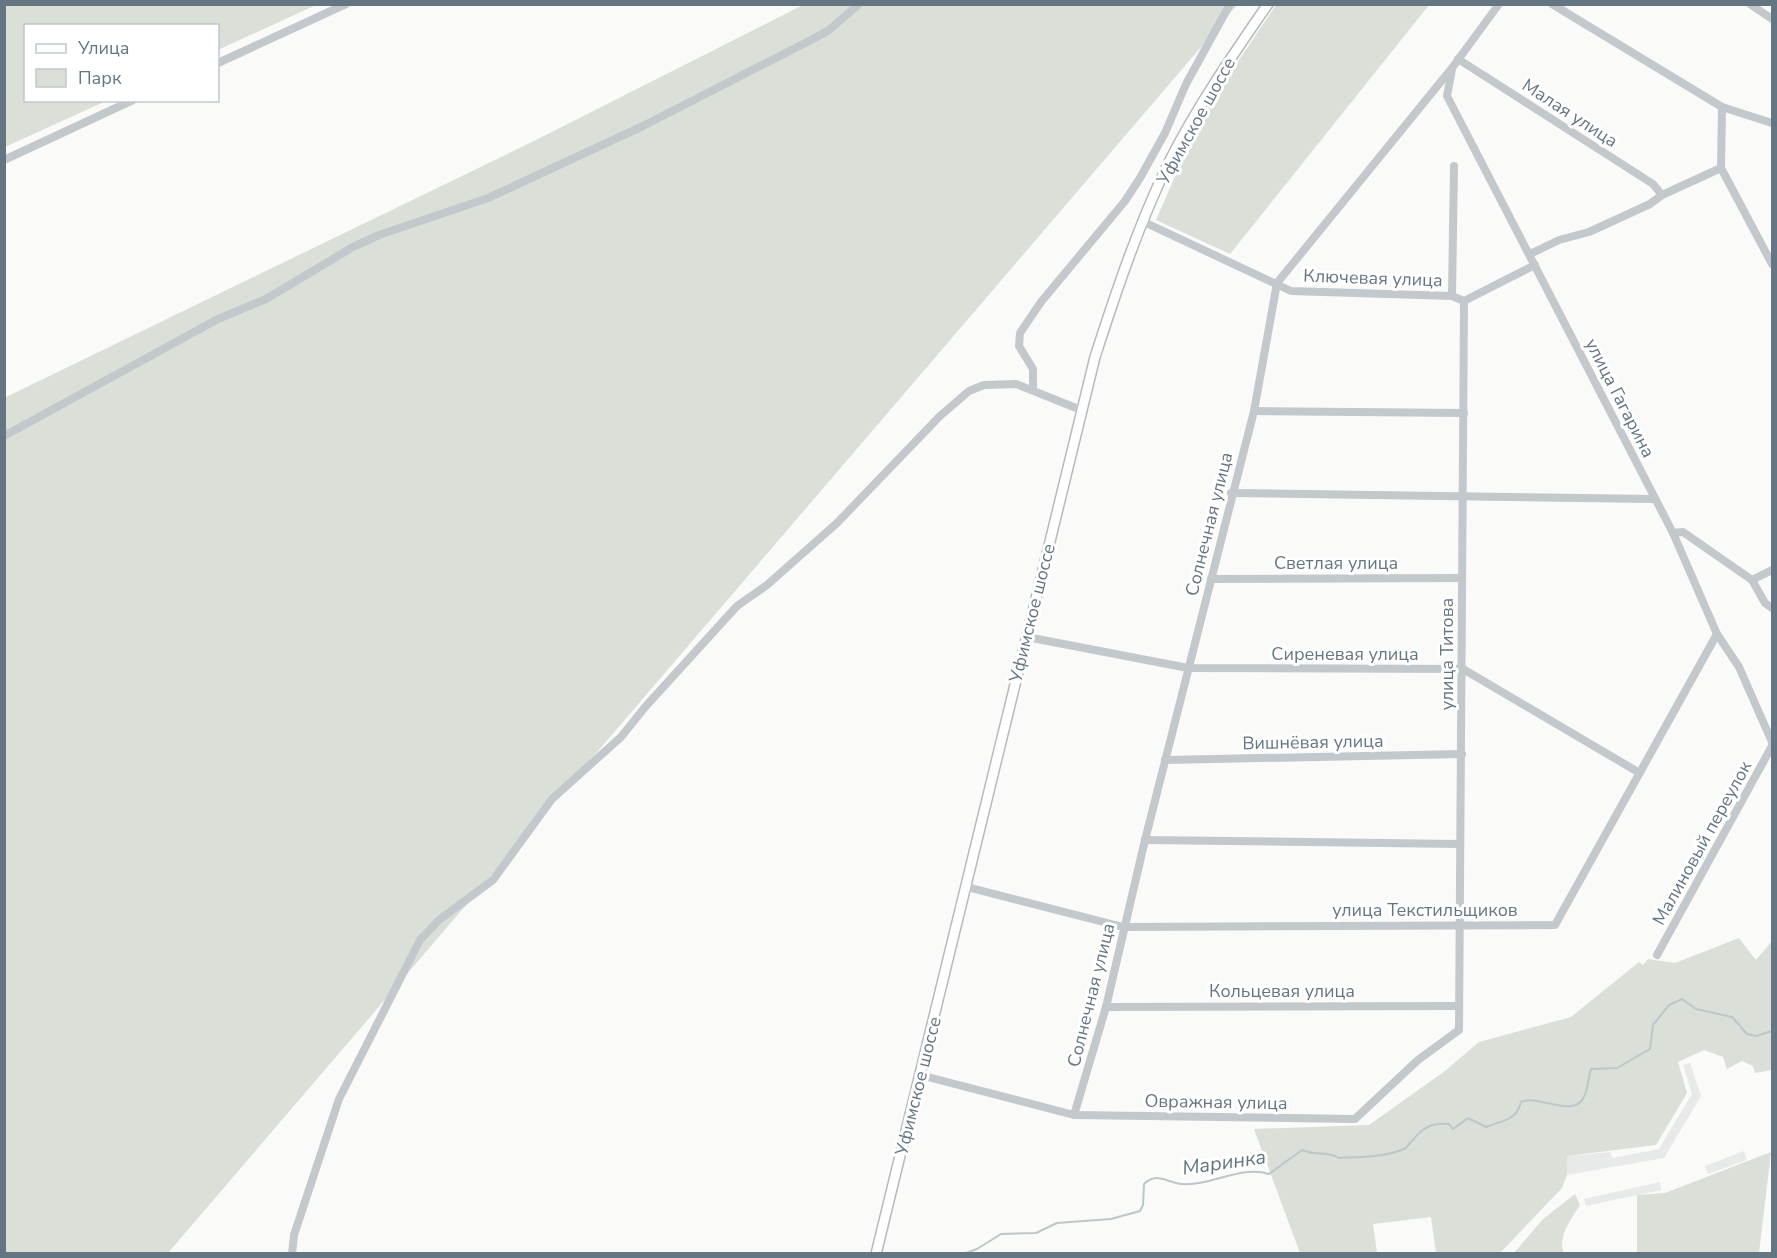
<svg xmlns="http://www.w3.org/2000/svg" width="1777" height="1258" font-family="'Nunito Sans',sans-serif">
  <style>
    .built { fill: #e8e9e9 }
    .green { fill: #dadfd7 }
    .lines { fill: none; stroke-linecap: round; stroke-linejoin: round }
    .stream { stroke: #bbc7cb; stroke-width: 2 }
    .major-casing { stroke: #b5babe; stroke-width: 12 }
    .minor { stroke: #c3c8cc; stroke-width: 8 }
    .major { stroke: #fff; stroke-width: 9 }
    .labels { text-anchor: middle; stroke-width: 6; stroke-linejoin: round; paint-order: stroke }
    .street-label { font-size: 18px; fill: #657683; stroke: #fff }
    .water-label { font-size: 20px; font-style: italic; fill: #60757c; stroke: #fff }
  </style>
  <rect width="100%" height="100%" fill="#fafaf8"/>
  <!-- built -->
  <g class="built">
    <polygon points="1690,1063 1701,1096 1664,1158 1567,1175 1567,1156 1611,1152 1612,1158 1659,1149 1692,1094 1683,1065"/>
    <polygon points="1744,1151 1747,1160 1708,1174 1705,1166"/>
    <polygon points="1660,1182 1661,1190 1586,1206 1584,1199"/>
  </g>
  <!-- green -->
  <g class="green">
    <polygon points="4,5 5,4 316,5 218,50 218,26 26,26 26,100 106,101 5,147"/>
    <polygon points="803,5 1237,5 168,1253 5,1253 4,398 534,141"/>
    <polygon points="1276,5 1429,5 1230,254 1156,220 1202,115"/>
    <polygon points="1739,938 1756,960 1772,941 1772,1070 1755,1073 1753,1066 1742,1061 1727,1069 1723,1057 1704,1050 1678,1062 1687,1093 1656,1145 1567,1156 1567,1175 1562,1188 1500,1253 1436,1253 1431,1217 1373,1224 1377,1253 1300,1253 1254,1129 1369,1125 1445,1071 1479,1042 1571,1017 1639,962 1643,965 1648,959 1675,963"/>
    <polygon points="1771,1152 1759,1253 1637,1253 1637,1195 1665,1193"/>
    <path d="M 1575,1194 L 1580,1205 C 1571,1220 1557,1236 1564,1253 L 1514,1253 L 1543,1219 Z"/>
  </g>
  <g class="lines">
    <!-- stream -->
    <path class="stream" d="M 963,1254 L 977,1249 L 1001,1234 L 1036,1233 L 1057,1223 L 1111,1219 L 1140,1211 L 1143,1205 L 1144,1184 C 1157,1171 1167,1183 1182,1184 C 1212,1186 1241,1165 1269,1174 L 1302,1150 C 1315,1156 1327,1151 1339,1158 C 1358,1157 1389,1157 1406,1148 C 1419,1132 1426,1122 1449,1124 L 1453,1129 L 1468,1118 L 1486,1127 C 1502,1120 1516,1122 1521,1102 C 1538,1094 1573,1119 1584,1097 C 1588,1089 1588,1078 1591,1069 L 1617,1068 L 1650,1049 L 1653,1025 L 1669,1005 L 1682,999 L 1696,1009 L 1732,1017 L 1747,1034 L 1756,1036 L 1772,1031"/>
    <!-- major casing -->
    <g class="major-casing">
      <path id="major" d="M 876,1254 L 1095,357 C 1116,292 1138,226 1168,164 C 1196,108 1232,56 1268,4"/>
    </g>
    <!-- minor -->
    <g class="minor">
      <polyline points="1552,4 1722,107 1772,123"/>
      <polyline points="1750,4 1772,19"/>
      <polyline points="1458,59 1653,184 1662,195"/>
      <polyline points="218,63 346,4"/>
      <polyline points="1452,69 1447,96 1673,533 1717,634 1739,667 1772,742"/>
      <polyline points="1722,107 1721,168 1772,264"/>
      <polyline points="4,160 133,100"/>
      <polyline points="1144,222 1291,291 1452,296 1464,301 1535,265"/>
      <polyline points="1530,254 1559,240 1589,232 1650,204 1662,195 1721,168"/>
      <polyline points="1452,296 1454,166"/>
      <polyline points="1033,390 1033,369 1019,346 1020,333 1041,302 1125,201 1140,178 1165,133 1186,84 1230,4"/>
      <polyline points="1254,411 1464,413"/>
      <polyline points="4,436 218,319 266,299 353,247 379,235 488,198 641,127 815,38 829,30 859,4"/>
      <polyline points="1231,493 1655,499"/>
      <polyline points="1673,533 1683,532 1752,580 1772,570"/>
      <polyline points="1211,579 1461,578"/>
      <polyline points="1752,580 1765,603 1772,608"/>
      <polyline points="1027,637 1188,668 1463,669 1638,772"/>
      <polyline points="1165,760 1462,754"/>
      <polyline points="1145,840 1459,844"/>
      <polyline points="967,887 1123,927 1555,925 1717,634"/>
      <polyline points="1657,955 1772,746"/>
      <polyline points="1106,1007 1458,1006"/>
      <polyline points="920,1075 1074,1115 1355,1119 1418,1060 1459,1030 1464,301"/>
      <polyline points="1074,1115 1106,1007 1145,840 1254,411 1277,283 1452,68 1499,4"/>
      <polyline points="292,1254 294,1235 339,1099 420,940 439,920 493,880 552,799 621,737 646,706 737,606 767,585 837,523 940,416 969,391 984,385 1016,384 1081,410"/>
    </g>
    <!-- major -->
    <use href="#major" class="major"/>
  </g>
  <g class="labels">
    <!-- street labels -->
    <g class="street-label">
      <text transform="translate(1570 113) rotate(33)" y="6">Малая улица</text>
      <text transform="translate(1196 121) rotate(-61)" y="6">Уфимское шоссе</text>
      <text transform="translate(1373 278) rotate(2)" y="6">Ключевая улица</text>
      <text transform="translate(1620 398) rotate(63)" y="6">улица Гагарина</text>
      <text transform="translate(1209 524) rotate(-76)" y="6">Солнечная улица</text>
      <text x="1336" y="569">Светлая улица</text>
      <text transform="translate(1032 613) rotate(-76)" y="6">Уфимское шоссе</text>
      <text x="1345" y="660">Сиреневая улица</text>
      <text transform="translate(1447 654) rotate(-90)" y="6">улица Титова</text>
      <text transform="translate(1313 742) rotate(-1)" y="6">Вишнёвая улица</text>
      <text transform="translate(1702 843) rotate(-61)" y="6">Малиновый переулок</text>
      <text x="1425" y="916">улица Текстильщиков</text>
      <text x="1282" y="997">Кольцевая улица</text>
      <text transform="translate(1091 995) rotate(-76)" y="6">Солнечная улица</text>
      <text transform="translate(918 1086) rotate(-76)" y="6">Уфимское шоссе</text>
      <text transform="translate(1216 1102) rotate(1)" y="6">Овражная улица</text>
    </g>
    <!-- water labels -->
    <g class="water-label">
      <text transform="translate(1224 1162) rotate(-8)" y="7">Маринка</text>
    </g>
  </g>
  <!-- border -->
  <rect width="1777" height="1258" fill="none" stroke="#657683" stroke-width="12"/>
  <!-- legend -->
  <rect x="24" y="24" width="195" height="78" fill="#ffffff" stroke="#c1c8cd" stroke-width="1.5"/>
  <rect x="36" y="44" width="30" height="9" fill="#ffffff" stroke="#c1c8cd" stroke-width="1.5"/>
  <text x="78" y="54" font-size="18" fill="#657683">Улица</text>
  <rect x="36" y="69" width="30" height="18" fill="#dadfd7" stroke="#c1c8cd" stroke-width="1.5"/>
  <text x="78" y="84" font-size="18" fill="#657683">Парк</text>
</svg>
